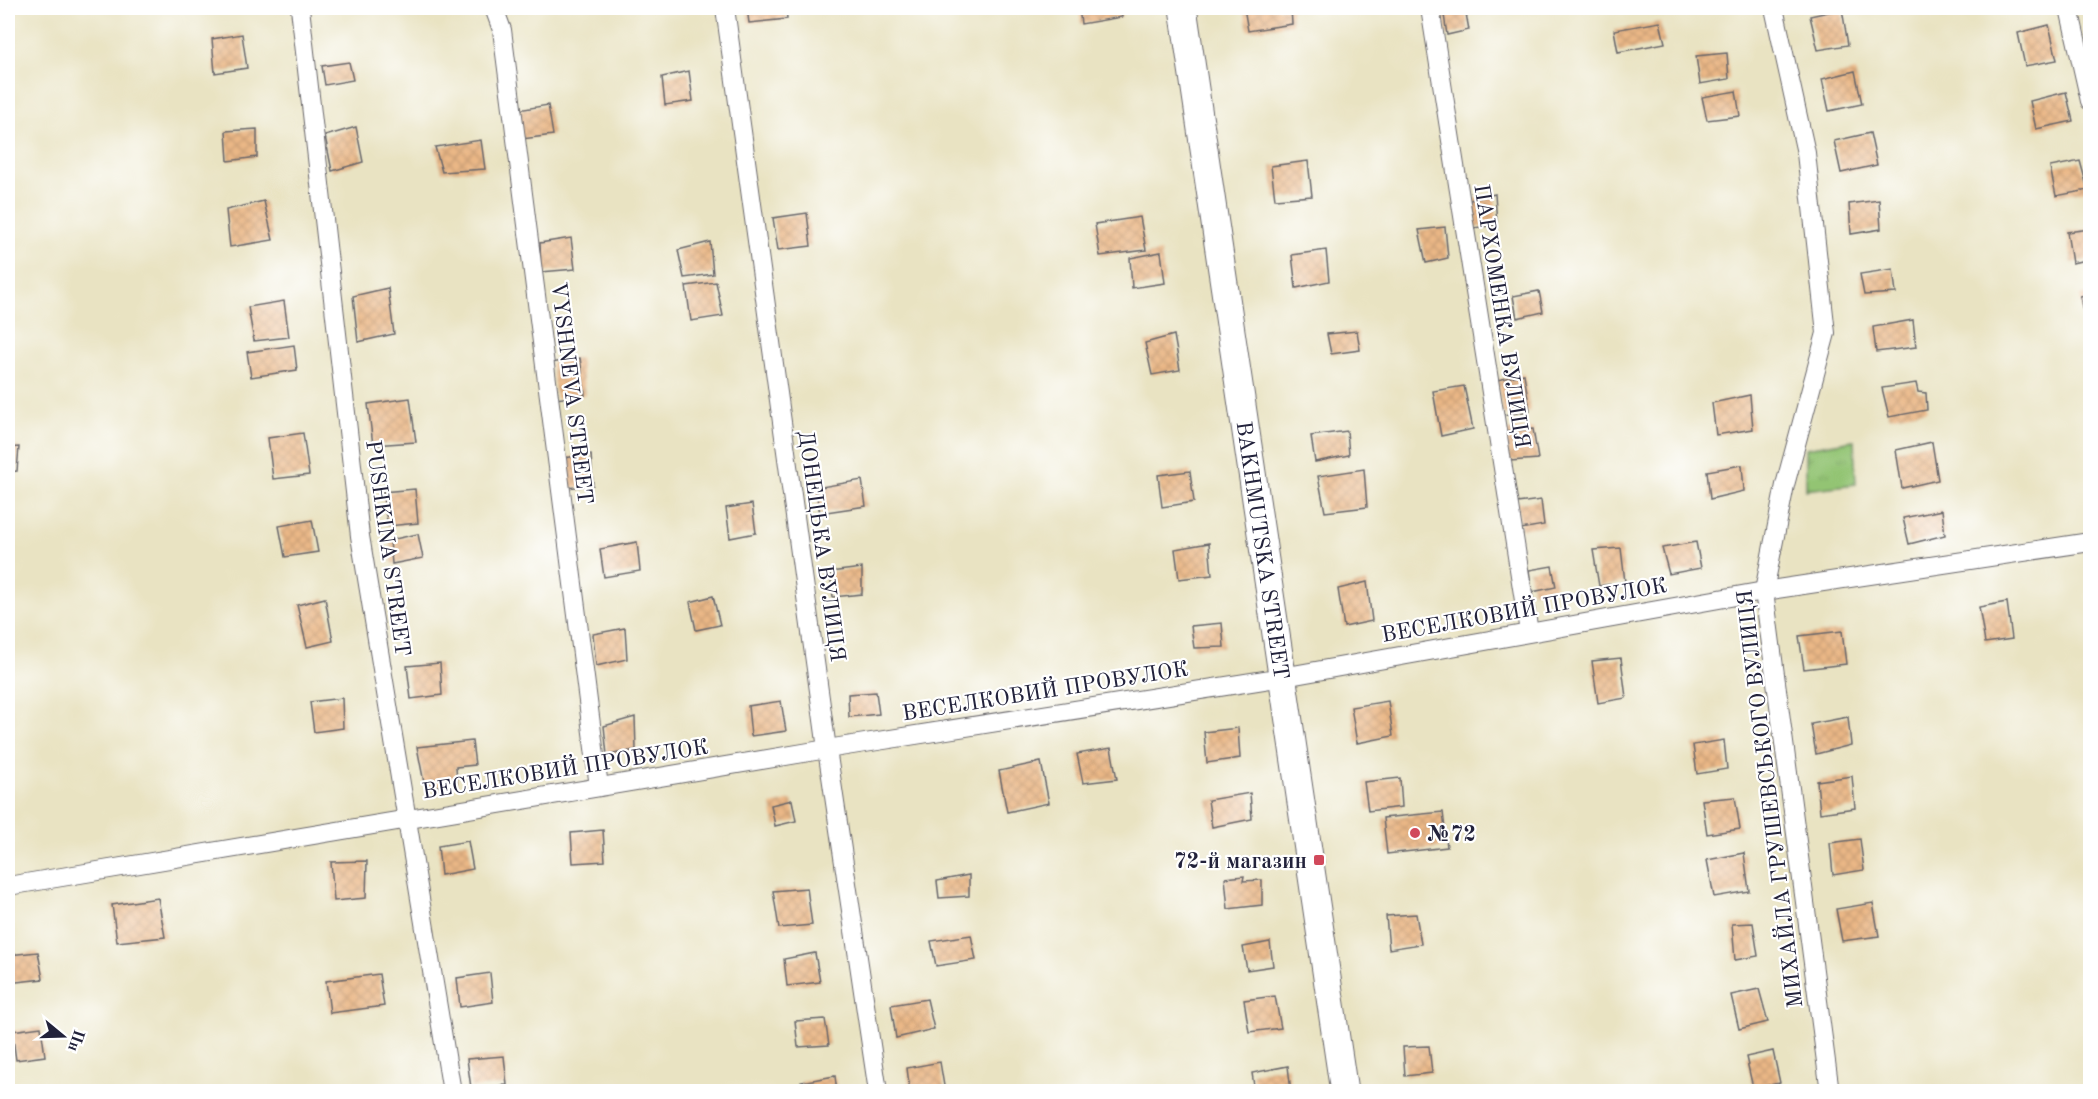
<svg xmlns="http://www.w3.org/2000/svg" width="2098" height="1099" font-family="'Old Standard TT',serif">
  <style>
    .park { fill: url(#park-tufts); stroke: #5a7357; stroke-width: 1.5 }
    .building { fill: url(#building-cross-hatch) }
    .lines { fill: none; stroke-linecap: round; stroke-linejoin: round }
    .street-casing { stroke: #68666a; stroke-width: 20 }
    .secondary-casing { stroke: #68666a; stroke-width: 29 }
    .street { stroke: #fff; stroke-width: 18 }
    .secondary { stroke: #fff; stroke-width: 27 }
    .poi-dot { fill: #d1495b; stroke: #fff; stroke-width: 2 }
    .labels { text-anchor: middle; stroke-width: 4.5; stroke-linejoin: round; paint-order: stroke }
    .street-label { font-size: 22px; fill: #22223b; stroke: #fff }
    .poi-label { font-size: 22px; font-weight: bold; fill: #22223b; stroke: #fff; text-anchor: start }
  </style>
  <defs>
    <pattern id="park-tufts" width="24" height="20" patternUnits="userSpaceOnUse" patternTransform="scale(1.5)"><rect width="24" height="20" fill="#93c473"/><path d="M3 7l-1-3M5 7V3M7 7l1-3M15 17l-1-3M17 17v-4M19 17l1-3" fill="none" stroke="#7ea864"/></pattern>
    <pattern id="building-cross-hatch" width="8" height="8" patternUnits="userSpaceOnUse" patternTransform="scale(1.5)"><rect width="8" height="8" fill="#eab786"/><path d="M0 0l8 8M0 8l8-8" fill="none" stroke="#c89d75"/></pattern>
  </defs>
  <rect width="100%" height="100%" fill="#fff"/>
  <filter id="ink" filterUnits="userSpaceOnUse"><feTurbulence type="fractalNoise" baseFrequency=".0167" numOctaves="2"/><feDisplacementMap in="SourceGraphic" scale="12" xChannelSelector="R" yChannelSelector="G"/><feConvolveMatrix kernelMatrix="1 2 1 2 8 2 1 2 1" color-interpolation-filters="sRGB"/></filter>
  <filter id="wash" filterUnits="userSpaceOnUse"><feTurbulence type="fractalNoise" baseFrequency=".008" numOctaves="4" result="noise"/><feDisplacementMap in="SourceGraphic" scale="24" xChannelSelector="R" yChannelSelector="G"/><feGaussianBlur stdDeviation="1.35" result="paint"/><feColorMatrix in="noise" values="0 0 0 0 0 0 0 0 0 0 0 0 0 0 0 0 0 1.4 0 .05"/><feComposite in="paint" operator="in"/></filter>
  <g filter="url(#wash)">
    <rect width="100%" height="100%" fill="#e9e3c2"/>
    <!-- park -->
    <polygon class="park" points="1854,440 1856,484 1806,490 1806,448"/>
    <g id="blocks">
      <!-- building -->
      <g class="building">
        <polygon points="747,8 786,8 787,19 749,23"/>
        <polygon points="1079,8 1121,8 1122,17 1081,24"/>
        <polygon points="1244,8 1291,8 1292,24 1248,31"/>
        <polygon points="1443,8 1465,8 1469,30 1447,35"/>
        <polygon points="1842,9 1848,45 1818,50 1810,16"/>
        <polygon points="1660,22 1665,43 1618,52 1614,30"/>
        <polygon points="2049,25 2057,60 2025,66 2018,33"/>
        <polygon points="242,34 247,68 215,73 212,39"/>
        <polygon points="1727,53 1729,79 1700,84 1696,56"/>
        <polygon points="349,62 353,80 325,85 322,66"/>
        <polygon points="689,71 693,101 665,105 662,77"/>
        <polygon points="1855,71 1862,104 1829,111 1822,79"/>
        <polygon points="1736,91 1740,116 1707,120 1702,97"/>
        <polygon points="2066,92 2073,121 2036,129 2030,101"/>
        <polygon points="548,105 553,135 522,139 518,110"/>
        <polygon points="356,127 363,162 332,171 325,136"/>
        <polygon points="257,129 257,157 228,161 226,131"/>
        <polygon points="1870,133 1877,165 1841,173 1834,141"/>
        <polygon points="481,140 485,169 442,172 435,147"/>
        <polygon points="1308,161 1312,196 1275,199 1271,166"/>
        <polygon points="2080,161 2088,190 2056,196 2050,167"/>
        <polygon points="1495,194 1497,225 1473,228 1470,200"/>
        <polygon points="1879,200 1881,229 1851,234 1849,204"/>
        <polygon points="264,201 273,240 230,247 226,210"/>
        <polygon points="807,213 811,246 778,250 773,218"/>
        <polygon points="1140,217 1146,250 1100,256 1095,224"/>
        <polygon points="1445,227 1448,258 1426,263 1419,230"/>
        <polygon points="2090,229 2090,259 2072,263 2067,232"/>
        <polygon points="571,238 575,269 541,272 540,243"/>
        <polygon points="710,242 713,274 684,278 678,250"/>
        <polygon points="1326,250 1329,281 1296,288 1292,255"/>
        <polygon points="1161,252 1165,283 1132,288 1130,258"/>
        <polygon points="1893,269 1896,293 1864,295 1860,274"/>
        <polygon points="716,282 723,316 691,321 686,286"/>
        <polygon points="388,288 394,334 358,342 353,296"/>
        <polygon points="1539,291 1543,312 1517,318 1513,296"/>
        <polygon points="2090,294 2090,321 2085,322 2080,296"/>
        <polygon points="284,301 289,337 254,341 248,307"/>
        <polygon points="1913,320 1916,347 1876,352 1873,327"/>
        <polygon points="1357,331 1360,350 1331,354 1327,334"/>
        <polygon points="1174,335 1180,370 1152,375 1145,343"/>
        <polygon points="294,345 297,370 251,377 247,352"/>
        <polygon points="580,358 585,395 556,399 551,363"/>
        <polygon points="1524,374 1530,411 1503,415 1497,380"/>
        <polygon points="1916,383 1918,392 1926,393 1927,410 1889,417 1882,388"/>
        <polygon points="1464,386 1473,429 1441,436 1433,391"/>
        <polygon points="1750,395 1753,429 1716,435 1712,403"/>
        <polygon points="410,398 416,442 373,445 368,404"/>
        <polygon points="1533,429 1538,459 1510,461 1504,431"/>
        <polygon points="1347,431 1349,455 1315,462 1311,436"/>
        <polygon points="303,433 309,475 273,479 268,438"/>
        <polygon points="1932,442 1938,480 1902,488 1896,450"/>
        <polygon points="19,447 17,471 8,472 8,448"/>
        <polygon points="591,454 593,485 567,488 564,458"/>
        <polygon points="1742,465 1744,491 1710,499 1707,471"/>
        <polygon points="1364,469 1367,507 1325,512 1318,476"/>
        <polygon points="1190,471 1194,502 1162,507 1158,475"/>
        <polygon points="862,480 866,506 820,513 815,488"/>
        <polygon points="415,489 418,523 388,526 382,492"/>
        <polygon points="1541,500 1544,525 1521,529 1517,503"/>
        <polygon points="752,504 756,533 730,538 726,508"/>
        <polygon points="1942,510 1945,535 1909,544 1903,518"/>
        <polygon points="312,520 318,552 285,557 279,526"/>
        <polygon points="418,534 423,558 392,564 390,540"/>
        <polygon points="637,542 640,571 604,577 600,549"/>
        <polygon points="1696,542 1701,568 1669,574 1662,548"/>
        <polygon points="1209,543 1212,575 1179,579 1175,549"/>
        <polygon points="1621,548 1625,582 1599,586 1593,550"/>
        <polygon points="1552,566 1556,587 1532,592 1529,570"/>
        <polygon points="862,568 862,594 833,597 830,572"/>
        <polygon points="1367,582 1372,621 1344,627 1338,589"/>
        <polygon points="713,596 720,625 696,630 690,602"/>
        <polygon points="325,598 333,641 307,647 297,605"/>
        <polygon points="2007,602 2012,639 1985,643 1979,607"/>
        <polygon points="1222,623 1224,647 1194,648 1191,626"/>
        <polygon points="625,628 627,659 596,666 593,634"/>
        <polygon points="1842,631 1846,664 1804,669 1799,636"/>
        <polygon points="1621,658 1626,698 1598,703 1592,661"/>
        <polygon points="440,663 442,695 411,699 407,666"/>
        <polygon points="876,692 879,714 849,717 848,694"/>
        <polygon points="342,698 343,728 314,732 310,702"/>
        <polygon points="781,701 786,731 751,736 748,706"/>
        <polygon points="1388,701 1393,736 1357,743 1351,707"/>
        <polygon points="635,717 636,750 607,755 604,726"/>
        <polygon points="1848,717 1851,745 1816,754 1811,724"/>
        <polygon points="1238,728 1240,758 1207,763 1204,732"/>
        <polygon points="1724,740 1727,769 1697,774 1693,745"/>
        <polygon points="472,741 475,765 456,767 457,783 425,788 417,747"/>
        <polygon points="1111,748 1117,779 1083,783 1077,754"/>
        <polygon points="1041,762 1049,803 1007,812 999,771"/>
        <polygon points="1852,776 1855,808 1820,813 1817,781"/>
        <polygon points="1400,778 1402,807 1368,811 1364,782"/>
        <polygon points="1250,793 1252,819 1212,827 1208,800"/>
        <polygon points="1735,797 1740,829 1707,834 1702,800"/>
        <polygon points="792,800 796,821 775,826 771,805"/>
        <polygon points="1443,812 1447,847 1387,854 1383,818"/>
        <polygon points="603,830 605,861 573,863 571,833"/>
        <polygon points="1860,839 1864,870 1833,875 1830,843"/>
        <polygon points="468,841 473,869 441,875 438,846"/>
        <polygon points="1744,853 1749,891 1714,897 1707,860"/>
        <polygon points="367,861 366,898 334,901 331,862"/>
        <polygon points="969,875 969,896 939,898 937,881"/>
        <polygon points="1244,876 1243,881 1262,880 1262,905 1228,909 1225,878"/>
        <polygon points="807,888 812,925 779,928 773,891"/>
        <polygon points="158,898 165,937 117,942 112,905"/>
        <polygon points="1873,903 1879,936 1842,941 1836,909"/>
        <polygon points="1416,914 1421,944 1389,949 1386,916"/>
        <polygon points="1753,923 1758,956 1735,960 1732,924"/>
        <polygon points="971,935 976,960 936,966 931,941"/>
        <polygon points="1270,942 1273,966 1247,970 1243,947"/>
        <polygon points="38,952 43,979 8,983 8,955"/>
        <polygon points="815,953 820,982 787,986 784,959"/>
        <polygon points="490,973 493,1002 460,1007 457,978"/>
        <polygon points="379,974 384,1006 330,1013 326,981"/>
        <polygon points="1759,989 1768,1022 1739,1029 1731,995"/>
        <polygon points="1275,996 1281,1028 1249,1032 1244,1000"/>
        <polygon points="927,999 934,1029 896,1038 891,1005"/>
        <polygon points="825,1019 829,1045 798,1047 795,1021"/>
        <polygon points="41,1027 45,1056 16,1060 12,1031"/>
        <polygon points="1429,1046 1432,1073 1405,1076 1403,1047"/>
        <polygon points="1773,1051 1780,1083 1753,1088 1746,1057"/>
        <polygon points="504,1056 507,1085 471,1088 467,1059"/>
        <polygon points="940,1062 945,1092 910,1092 907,1068"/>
        <polygon points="1288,1066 1291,1092 1255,1092 1252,1073"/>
        <polygon points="835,1076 837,1092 802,1092 801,1082"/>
      </g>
    </g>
  </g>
  <g filter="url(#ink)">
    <use href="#blocks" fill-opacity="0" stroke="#68666a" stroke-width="1.5"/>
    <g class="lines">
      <!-- street casing -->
      <g class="street-casing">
        <g id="street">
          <polyline points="300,8 360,536 452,1092"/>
          <polyline points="494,8 502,30 599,787"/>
          <polyline points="725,8 827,749 878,1092"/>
          <polyline points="1430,8 1529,632"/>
          <polyline points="1774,8 1806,153 1826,333 1785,485 1764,591 1830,1092"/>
          <polyline points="2069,8 2090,101"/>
          <polyline points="8,886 827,749 1283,677 1764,591 2090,542"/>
        </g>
      </g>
      <!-- secondary casing -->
      <g class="secondary-casing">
        <g id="secondary">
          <path id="s1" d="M 1183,8 L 1344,1092"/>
        </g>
      </g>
      <!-- street -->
      <use href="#street" class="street"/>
      <!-- secondary -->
      <use href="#secondary" class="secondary"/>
    </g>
  </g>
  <!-- markers -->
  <g class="poi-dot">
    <circle cx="1415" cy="833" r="6"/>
    <rect x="1313" y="854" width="12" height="12" rx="3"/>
  </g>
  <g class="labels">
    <!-- street labels -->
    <g class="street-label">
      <text transform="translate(1503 316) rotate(81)" y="8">ПАРХОМЕНКА ВУЛИЦЯ</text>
      <text transform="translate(573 393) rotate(83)" y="8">VYSHNEVA STREET</text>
      <text transform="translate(823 546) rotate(82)" y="8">ДОНЕЦЬКА ВУЛИЦЯ</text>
      <text transform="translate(389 548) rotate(82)" y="8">PUSHKINA STREET</text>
      <text dy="8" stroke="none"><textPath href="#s1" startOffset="548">BAKHMUTSKA STREET</textPath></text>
      <text transform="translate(1524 609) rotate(-10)" y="8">ВЕСЕЛКОВИЙ ПРОВУЛОК</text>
      <text transform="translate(1045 690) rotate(-9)" y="8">ВЕСЕЛКОВИЙ ПРОВУЛОК</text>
      <text transform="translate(565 768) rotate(-9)" y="8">ВЕСЕЛКОВИЙ ПРОВУЛОК</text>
      <text transform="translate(1769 799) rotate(-97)" y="8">МИХАЙЛА ГРУШЕВСЬКОГО ВУЛИЦЯ</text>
    </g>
    <!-- poi labels -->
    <g class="poi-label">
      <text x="1427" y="841">№72</text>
      <text x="1307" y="868" text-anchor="end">72-й магазин</text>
    </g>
  </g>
  <!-- margin -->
  <rect width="2098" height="1099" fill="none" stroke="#fff" stroke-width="30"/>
  <!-- north arrow -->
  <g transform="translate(63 1036) rotate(109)" stroke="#ffffff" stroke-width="4.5" paint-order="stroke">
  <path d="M0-4.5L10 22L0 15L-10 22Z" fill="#22223b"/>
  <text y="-9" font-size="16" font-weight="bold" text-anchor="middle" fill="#22223b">Пн</text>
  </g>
</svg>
